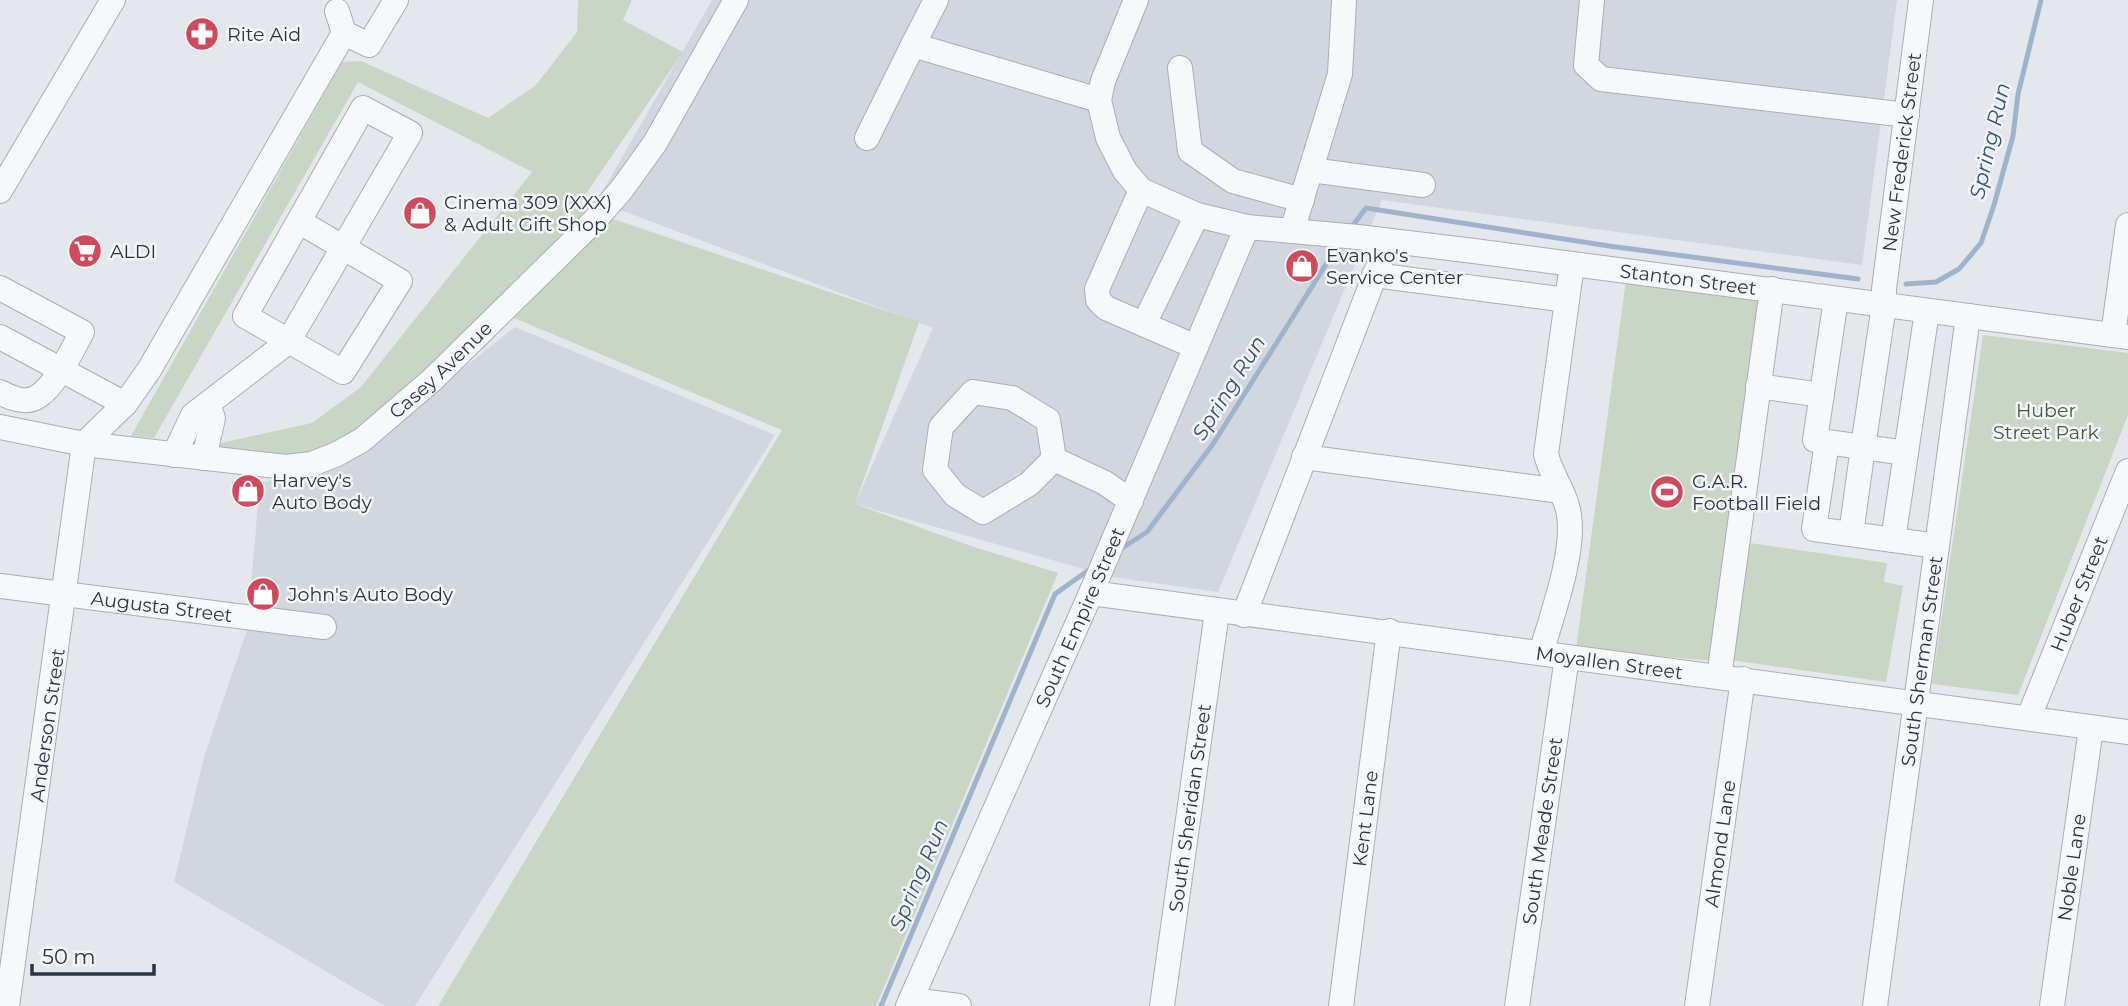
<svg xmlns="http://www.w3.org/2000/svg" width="2128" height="1006" font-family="Montserrat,sans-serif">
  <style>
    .built { fill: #d2d6de }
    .green { fill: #c9d6c5 }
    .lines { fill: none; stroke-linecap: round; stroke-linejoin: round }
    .stream { stroke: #9fb4cc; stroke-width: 5 }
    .minor-casing { stroke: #a9aeb7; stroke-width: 26 }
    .minor { stroke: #f7f8fa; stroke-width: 24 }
    .labels { text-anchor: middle; stroke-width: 5; stroke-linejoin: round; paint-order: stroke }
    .poi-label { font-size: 19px; fill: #2b3445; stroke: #f4f6f9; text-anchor: start }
    .street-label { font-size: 19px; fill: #2b3445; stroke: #f4f6f9 }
    .park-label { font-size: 19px; fill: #3f6138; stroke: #f4f6f9 }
    .water-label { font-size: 21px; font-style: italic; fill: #34527a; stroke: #f4f6f9 }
  </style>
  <rect width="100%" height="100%" fill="#e4e7ec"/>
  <!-- built -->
  <g class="built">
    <polygon points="712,0 1897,0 1862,265 1382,200 1218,592 1112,577 855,504 933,328 597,201"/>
    <polygon points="515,327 775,435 415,1006 385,1006 174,882 204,757 247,630 260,483 342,465"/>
  </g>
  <!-- green -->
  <g class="green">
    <polygon points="578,0 632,0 623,20 683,52 577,207 919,322 855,504 974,547 1058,573 876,1006 438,1006 782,430 514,318 338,442 294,456 217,449 221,443 312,423 361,387 532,172 358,82 154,438 131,436 342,62 361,61 488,118 536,85 577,32"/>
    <polygon points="1626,280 1760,296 1743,542 1887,563 1884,582 1903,586 1886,682 1716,658 1715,661 1576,649"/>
    <polygon points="1983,335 2128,353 2128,415 2018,695 1932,684"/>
  </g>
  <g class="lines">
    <!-- stream -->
    <g class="stream">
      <polyline points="1350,229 1366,208 1609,246 1858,279"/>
      <polyline points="1906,284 1936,282 1959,269 1981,243 1994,205 2013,136 2018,94 2041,0"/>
      <polyline points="1119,550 1147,532 1213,444 1340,242"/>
      <polyline points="881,1006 1055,594 1093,567"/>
    </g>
    <!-- minor casing -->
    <g class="minor-casing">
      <g id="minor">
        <polyline points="936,0 913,45 1099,100"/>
        <path id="s1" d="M 1136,0 L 1103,81 L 1099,100 L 1108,138 L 1125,171 L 1141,190 L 1197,215 L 1247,227 L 1358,237 L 1474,251 L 2128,337"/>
        <polyline points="1592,0 1586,65 1601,79 1907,115"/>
        <polyline points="337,11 344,33"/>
        <polyline points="1180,68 1190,151 1233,181 1302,200"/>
        <polyline points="867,138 913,45"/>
        <polyline points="1311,170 1423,185"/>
        <polyline points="1141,190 1097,289 1098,300 1106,308 1196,347"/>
        <polyline points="0,191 113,0"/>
        <polyline points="1292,231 1340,74 1344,0"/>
        <polyline points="1374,275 1567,300"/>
        <path d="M 0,288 L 82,332 C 72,350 55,387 37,397 C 26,404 10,398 0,392"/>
        <polyline points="1836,299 1815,440 1827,442 1814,529 1937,546"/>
        <polyline points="1144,324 1197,215"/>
        <polyline points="2113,335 2128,225"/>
        <polyline points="0,337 125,404 84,444 7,1006"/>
        <polyline points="1758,386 1822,395"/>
        <polyline points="125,404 149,370 344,33 369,45 396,0"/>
        <path id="s2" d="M 0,427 L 84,444 L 286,467 L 312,464 L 337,454 L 362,440 L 432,380 L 594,221 L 622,189 L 655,143 L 736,0"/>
        <polyline points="1827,442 1863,447 1851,534"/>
        <polyline points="1906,453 1927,311"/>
        <polyline points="174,455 193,415 288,342 410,133 363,108 245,316 343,372 400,281 300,222"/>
        <polyline points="1304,457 1561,491"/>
        <polyline points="204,458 213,418 208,404"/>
        <polyline points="1054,459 1048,420 1012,398 973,392 941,427 935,470 955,495 983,512 1029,484 1054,459 1105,483 1131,501"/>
        <path id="s3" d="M 1893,540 L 1906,453 L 1863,447 L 1884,305 L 1884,289 L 1921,0"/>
        <path id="s4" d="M 0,586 L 324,627"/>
        <path id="s5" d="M 1091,593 L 2128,732"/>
        <polyline points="1244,615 1388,241"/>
        <path d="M 1541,653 C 1552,615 1575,553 1569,515 C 1566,493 1551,476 1546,454 L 1572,264"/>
        <polyline points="1719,677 1772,289"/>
        <path id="s6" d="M 2029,717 L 2128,471"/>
        <polyline points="911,1000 959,1006"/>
        <path id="s7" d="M 908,1006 L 1091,593 L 1247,227"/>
        <path id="s8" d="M 1162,1006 L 1217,612"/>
        <path id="s9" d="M 1341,1006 L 1389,631"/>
        <path id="s10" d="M 1517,1006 L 1567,657"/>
        <path id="s11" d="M 1697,1006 L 1743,679"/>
        <path id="s12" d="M 1875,1006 L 1968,316"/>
        <path id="s13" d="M 2052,1006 L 2091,728"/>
      </g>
    </g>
    <!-- minor -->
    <use href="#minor" class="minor"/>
  </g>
  <!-- icons -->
  <defs>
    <g id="pharmacy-disc" transform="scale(1.75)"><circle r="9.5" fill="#d1495b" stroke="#f4f6f9"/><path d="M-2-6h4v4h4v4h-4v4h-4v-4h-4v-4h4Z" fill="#fff"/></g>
    <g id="shop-disc" transform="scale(1.75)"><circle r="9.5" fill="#d1495b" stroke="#f4f6f9"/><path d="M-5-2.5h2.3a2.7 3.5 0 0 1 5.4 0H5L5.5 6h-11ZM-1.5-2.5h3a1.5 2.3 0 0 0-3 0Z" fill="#fff"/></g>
    <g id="supermarket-disc" transform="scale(1.75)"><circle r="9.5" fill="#d1495b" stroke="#f4f6f9"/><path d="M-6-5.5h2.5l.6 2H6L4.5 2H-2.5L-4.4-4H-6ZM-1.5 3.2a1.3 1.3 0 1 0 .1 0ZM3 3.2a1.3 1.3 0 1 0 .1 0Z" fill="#fff"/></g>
    <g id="stadium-disc" transform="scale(1.75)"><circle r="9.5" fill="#d1495b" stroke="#f4f6f9"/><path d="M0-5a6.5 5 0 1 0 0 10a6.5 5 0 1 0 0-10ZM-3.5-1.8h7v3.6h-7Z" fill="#fff"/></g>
  </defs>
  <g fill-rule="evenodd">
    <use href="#pharmacy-disc" x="202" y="34"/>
    <use href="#shop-disc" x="420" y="213"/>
    <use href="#supermarket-disc" x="85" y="251"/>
    <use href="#shop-disc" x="1302" y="266"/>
    <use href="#shop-disc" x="248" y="491"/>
    <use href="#stadium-disc" x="1667" y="492"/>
    <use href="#shop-disc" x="263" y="594"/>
  </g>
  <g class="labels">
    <!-- poi labels -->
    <g class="poi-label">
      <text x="227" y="41">Rite Aid</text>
      <text x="444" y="209">Cinema 309 (XXX)<tspan x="444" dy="22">&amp; Adult Gift Shop</tspan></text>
      <text x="110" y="258">ALDI</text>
      <text x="1326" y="262">Evanko's<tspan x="1326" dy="22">Service Center</tspan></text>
      <text x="272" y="487">Harvey's<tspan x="272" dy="22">Auto Body</tspan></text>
      <text x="1692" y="488">G.A.R.<tspan x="1692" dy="22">Football Field</tspan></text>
      <text x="288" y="601">John's Auto Body</text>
    </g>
    <!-- street labels -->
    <g class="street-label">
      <text dy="7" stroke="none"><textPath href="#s3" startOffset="429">New Frederick Street</textPath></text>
      <text dy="7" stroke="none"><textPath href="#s1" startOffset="765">Stanton Street</textPath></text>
      <text dy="7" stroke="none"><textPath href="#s2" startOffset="476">Casey Avenue</textPath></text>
      <text dy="7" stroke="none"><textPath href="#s6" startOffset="133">Huber Street</textPath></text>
      <text dy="7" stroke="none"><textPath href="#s4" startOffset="163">Augusta Street</textPath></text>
      <text dy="7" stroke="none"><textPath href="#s7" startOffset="425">South Empire Street</textPath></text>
      <text dy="7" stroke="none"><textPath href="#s12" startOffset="348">South Sherman Street</textPath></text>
      <text dy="7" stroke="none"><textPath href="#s5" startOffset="523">Moyallen Street</textPath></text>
      <text transform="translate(47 725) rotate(-82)" y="7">Anderson Street</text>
      <text dy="7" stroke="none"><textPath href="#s8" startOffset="200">South Sheridan Street</textPath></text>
      <text dy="7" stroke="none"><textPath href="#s9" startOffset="189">Kent Lane</textPath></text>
      <text dy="7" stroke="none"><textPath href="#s10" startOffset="177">South Meade Street</textPath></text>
      <text dy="7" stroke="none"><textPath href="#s11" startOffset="164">Almond Lane</textPath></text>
      <text dy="7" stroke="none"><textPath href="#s13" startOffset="140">Noble Lane</textPath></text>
    </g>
    <!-- park labels -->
    <g class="park-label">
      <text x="2046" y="417">Huber<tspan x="2046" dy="22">Street Park</tspan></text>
    </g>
    <!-- water labels -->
    <g class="water-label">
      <text transform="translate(1990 141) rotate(-77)" y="7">Spring Run</text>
      <text transform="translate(1229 388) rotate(-58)" y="7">Spring Run</text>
      <text transform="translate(919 875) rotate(-67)" y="7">Spring Run</text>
    </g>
  </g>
  <!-- scale -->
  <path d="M32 964v10h122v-10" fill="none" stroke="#2b3445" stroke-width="3.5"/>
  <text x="42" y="964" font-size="21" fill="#2b3445" stroke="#f4f6f9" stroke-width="5" paint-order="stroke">50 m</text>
</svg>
